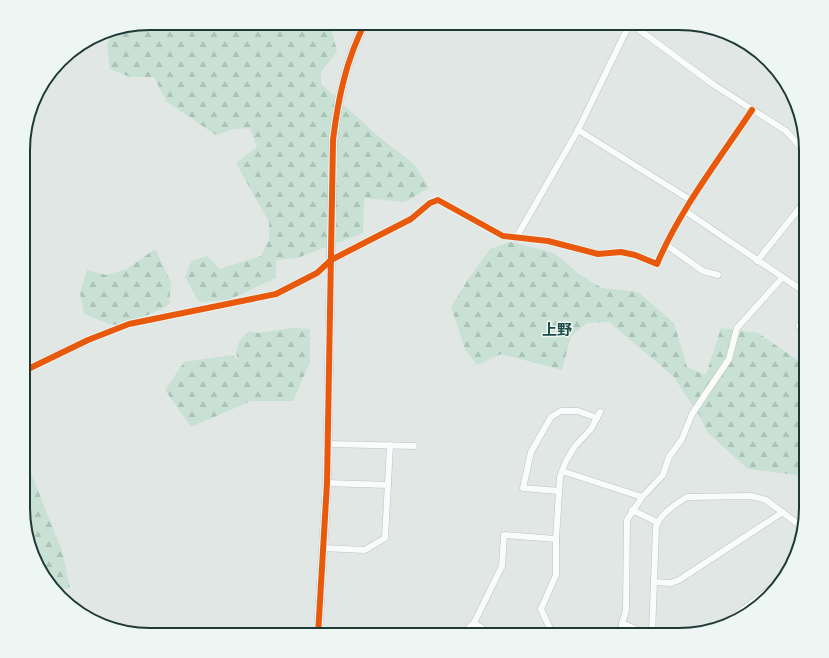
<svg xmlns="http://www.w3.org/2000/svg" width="829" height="658" font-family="'DM Sans','Noto Sans JP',sans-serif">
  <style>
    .forest { fill: url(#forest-firs) }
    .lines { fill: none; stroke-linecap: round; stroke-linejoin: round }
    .minor-casing { stroke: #bdc3c2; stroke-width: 7 }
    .tertiary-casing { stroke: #bdc3c2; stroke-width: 9 }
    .minor { stroke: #fafbfb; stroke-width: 6 }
    .tertiary { stroke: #fafbfb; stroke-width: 8 }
    .cycleway-casing { stroke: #eef6f4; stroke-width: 8 }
    .cycleway { stroke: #e8590c; stroke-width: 6 }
    .labels { text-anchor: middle; stroke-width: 3; stroke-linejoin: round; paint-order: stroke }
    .quarter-label { font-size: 15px; font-weight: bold; fill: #1b4b48; stroke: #eef6f4 }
    .rim { fill: none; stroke: #1f3937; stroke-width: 2 }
  </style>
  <defs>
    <pattern id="forest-firs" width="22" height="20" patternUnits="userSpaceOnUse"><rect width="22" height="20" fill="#c8e1d4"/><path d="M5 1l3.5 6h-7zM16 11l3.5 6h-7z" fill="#abc2b7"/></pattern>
  </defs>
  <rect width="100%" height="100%" fill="#e0e7e5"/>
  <!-- forest -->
  <g class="forest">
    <polygon points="150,23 330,23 337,52 321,72 321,84 378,136 415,165 429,188 405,202 364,198 363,233 297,258 276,260 276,278 228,300 199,302 185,277 191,261 207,256 220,269 261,256 269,240 269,222 236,163 257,147 250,128 234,129 216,135 167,102 154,77 130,77 110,69 107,44 114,32 114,29"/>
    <polygon points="511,242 554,253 579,274 602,288 638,292 674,323 687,367 706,375 721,328 758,333 806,366 806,476 748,469 707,432 700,416 673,376 609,322 587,323 571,336 562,370 501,354 477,365 465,349 451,307 467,281 490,249"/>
    <path d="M 155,249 L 171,282 L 169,304 C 157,314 139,314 132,327 L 109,324 L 84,314 L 80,293 L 87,270 L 106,275 L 127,269 Z"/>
    <path d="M 292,328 L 310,329 L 310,362 L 293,401 L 251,401 L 191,427 L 165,390 L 184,362 L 232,355 L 237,359 C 235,346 240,339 249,331 L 259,333 Z"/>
    <polygon points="23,453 62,551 70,588 55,590 36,565 23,517"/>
  </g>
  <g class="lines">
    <!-- minor casing -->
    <g class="minor-casing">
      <g id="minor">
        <polyline points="630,23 714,85 786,131 806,153"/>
        <polyline points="578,130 692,201"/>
        <polyline points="685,211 806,293"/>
        <polyline points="516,238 578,130 630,23"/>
        <polyline points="665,244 703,271 718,275"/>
        <polyline points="757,261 806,200"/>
        <polyline points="799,326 806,319"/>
        <path d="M 24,371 L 88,340 L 129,324 L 276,294 L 317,273 L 331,260 L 411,219 L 430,203 L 438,200 L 503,236 L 548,241 L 598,254 L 621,252 L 635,255 L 657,264 C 679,211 720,158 752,110"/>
        <polyline points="328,444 414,446"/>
        <polyline points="562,471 642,497"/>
        <polyline points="327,483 388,485"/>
        <polyline points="559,491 523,488 531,452 551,417 561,411 578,411 597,418"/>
        <polyline points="632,510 657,522"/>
        <polyline points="324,548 365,550 385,538 390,445"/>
        <polyline points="654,582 671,583 679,580 783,512"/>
        <polyline points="474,623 493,635"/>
        <polyline points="622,623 648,635"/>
        <polyline points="720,627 782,580"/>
        <polyline points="461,635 474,623 502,566 504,535 556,539"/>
        <polyline points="553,635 541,609 556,575 556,539 560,477 566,461 575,446 591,429 600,412"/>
        <polyline points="619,635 626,610 627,520 642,497 663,475 669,457 682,439 692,414 729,359 737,328 782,278"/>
        <path d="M 652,635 L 656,527 C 659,515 677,503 687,497 L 751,496 L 766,500 L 798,524 L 802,532"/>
      </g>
    </g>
    <!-- tertiary casing -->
    <g class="tertiary-casing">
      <path id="tertiary" d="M 318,635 L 327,483 L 333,140 C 338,99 346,60 365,23"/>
    </g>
    <!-- minor -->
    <use href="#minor" class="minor"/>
    <!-- tertiary -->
    <use href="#tertiary" class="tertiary"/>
    <!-- cycleway casing -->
    <g class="cycleway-casing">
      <g id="cycleway">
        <path d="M 24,371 L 88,340 L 129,324 L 276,294 L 317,273 L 331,260 L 411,219 L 430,203 L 438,200 L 503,236 L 548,241 L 598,254 L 621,252 L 635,255 L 657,264 C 679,211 720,158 752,110"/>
        <path d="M 318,635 L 327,483 L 333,140 C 338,99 346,60 365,23"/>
      </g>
    </g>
    <!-- cycleway -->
    <use href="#cycleway" class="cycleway"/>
  </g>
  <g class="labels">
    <!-- quarter labels -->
    <g class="quarter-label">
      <text x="557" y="335">上野</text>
    </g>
  </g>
  <!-- crop -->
  <path d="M0 0H829V658H0ZM150 30H679A120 120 0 0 1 799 150V508A120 120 0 0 1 679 628H150A120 120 0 0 1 30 508V150A120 120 0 0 1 150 30Z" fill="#eef6f4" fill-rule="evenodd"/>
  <path class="rim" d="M150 30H679A120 120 0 0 1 799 150V508A120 120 0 0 1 679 628H150A120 120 0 0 1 30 508V150A120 120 0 0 1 150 30Z"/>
</svg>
